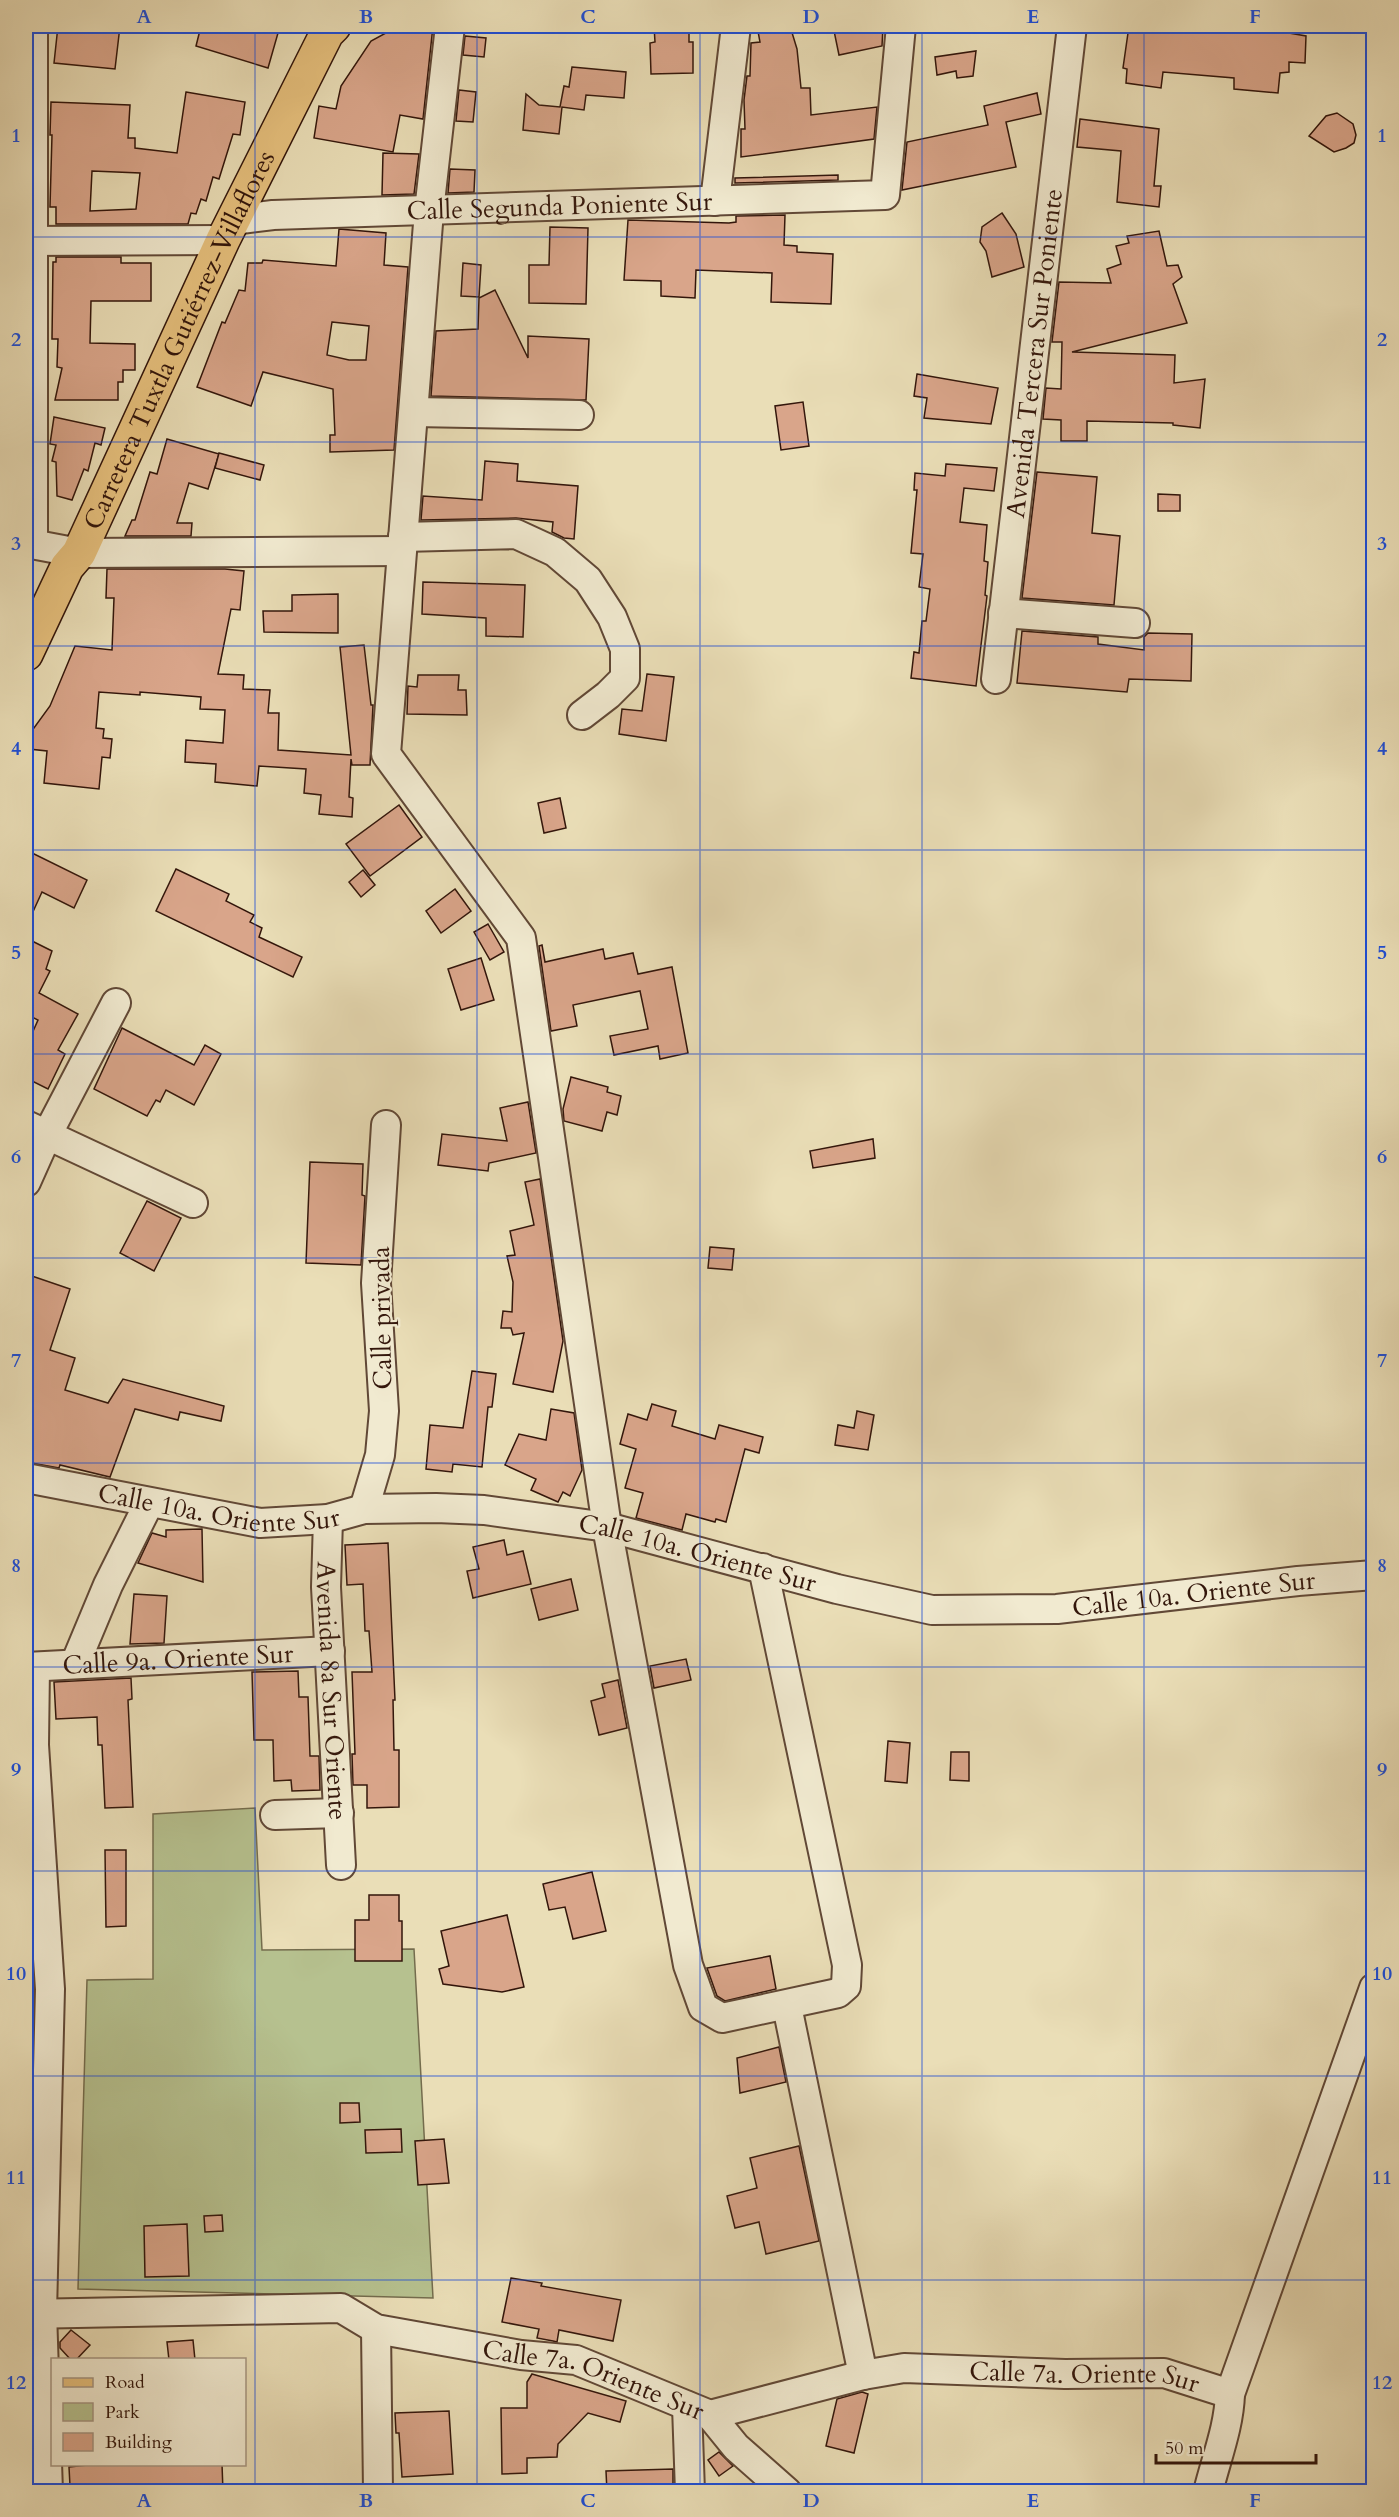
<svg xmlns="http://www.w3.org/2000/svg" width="1399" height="2517" font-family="Cardo,serif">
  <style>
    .green { fill: #b6c18f; stroke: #746c4d; stroke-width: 1.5 }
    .building { fill: #d9a58a; stroke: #33160b; stroke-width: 1.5; fill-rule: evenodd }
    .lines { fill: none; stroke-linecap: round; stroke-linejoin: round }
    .minor-casing { stroke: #614836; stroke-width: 32 }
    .major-casing { stroke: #33160b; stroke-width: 36 }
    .minor { stroke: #f1ead0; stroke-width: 28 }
    .major { stroke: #e5bf7c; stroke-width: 33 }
    .grid { fill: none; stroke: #1d4ed8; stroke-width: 1.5; stroke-opacity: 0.55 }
    .labels { text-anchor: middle; stroke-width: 4.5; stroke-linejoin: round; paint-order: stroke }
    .street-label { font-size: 26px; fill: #33160b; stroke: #f1ead0 }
    .neatline { fill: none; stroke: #1d4ed8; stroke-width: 2 }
    .grid-label { font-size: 20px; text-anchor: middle; font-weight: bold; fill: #1d4ed8 }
  </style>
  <rect width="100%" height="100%" fill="#eadeb7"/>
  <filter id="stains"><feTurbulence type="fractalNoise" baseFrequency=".00333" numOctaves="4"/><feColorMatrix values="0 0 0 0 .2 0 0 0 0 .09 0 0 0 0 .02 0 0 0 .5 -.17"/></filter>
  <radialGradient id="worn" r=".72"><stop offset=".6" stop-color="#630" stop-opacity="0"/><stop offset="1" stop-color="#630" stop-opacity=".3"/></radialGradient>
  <!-- green -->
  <polygon class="green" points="255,1808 262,1950 414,1949 433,2298 78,2289 87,1980 153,1979 153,1814"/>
  <!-- building -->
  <g class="building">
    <polygon points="58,26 120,26 115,69 54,63"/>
    <polygon points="201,26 280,26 268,68 196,46"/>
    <polygon points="415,26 433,26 423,119 400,115 393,152 314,138 319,106 336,109 341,86 371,41 395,28"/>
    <polygon points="654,26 689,26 689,42 693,42 693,73 651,74 650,43 655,42"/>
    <polygon points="757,26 790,26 797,49 801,88 810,88 811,115 877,107 874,139 741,157 741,129 745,129 744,100 747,76 750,76 751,43 760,42"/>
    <polygon points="833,26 883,26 882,46 839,55"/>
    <polygon points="1129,26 1255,26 1255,27 1306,36 1305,63 1289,62 1289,72 1280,73 1278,93 1234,89 1234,78 1163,72 1161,88 1126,83 1127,69 1123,68"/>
    <polygon points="465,36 486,38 484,57 463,55"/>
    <polygon points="976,51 973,76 957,78 956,71 937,75 935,57"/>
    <polygon points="572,67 626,72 624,98 586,95 584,110 562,107 559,134 523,130 526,94 539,105 560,107 564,86 569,87"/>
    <polygon points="459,90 476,92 473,122 456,121"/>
    <path d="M 186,92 L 245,102 L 240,135 L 233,134 L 219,179 L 213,177 L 206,201 L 201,199 L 196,214 L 191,213 L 188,224 L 56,224 L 56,207 L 50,207 L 52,135 L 50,135 L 51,102 L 130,105 L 128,138 L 135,138 L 135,148 L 177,153 ZM 92,171 L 140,173 L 136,209 L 90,211 Z"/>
    <polygon points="1037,93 1041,114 1006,122 1016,167 902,190 907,142 988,125 984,106"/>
    <polygon points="1337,113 1353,124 1356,135 1354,143 1346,148 1334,152 1309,136 1326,116"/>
    <polygon points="1080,119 1159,129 1154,186 1161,186 1159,207 1117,202 1121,151 1077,147"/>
    <polygon points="383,153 419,154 414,194 382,195"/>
    <polygon points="450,169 475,170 474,192 448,193"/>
    <polygon points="838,175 838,180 735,183 735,178"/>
    <polygon points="1002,213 1016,234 1024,267 992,277 986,251 980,242 982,227"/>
    <polygon points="785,215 784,245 797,246 797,252 833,254 831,304 771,302 772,273 696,270 695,298 661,296 661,281 624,280 628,220 729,223 736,222 736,216"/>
    <polygon points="550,227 588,228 586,304 529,303 529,265 549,265"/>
    <path d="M 339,229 L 386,233 L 384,265 L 408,267 L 394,450 L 330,452 L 330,435 L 335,435 L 333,389 L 263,372 L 251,406 L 197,387 L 222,322 L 225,323 L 239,290 L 245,291 L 248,263 L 262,263 L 263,260 L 336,266 ZM 332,322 L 369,326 L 366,360 L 349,360 L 327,355 Z"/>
    <polygon points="1159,231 1167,266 1178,265 1182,277 1173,284 1187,323 1072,352 1175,355 1174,383 1205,379 1200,428 1173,425 1173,423 1087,421 1087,441 1061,441 1061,420 1043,419 1046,388 1061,389 1062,342 1052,342 1059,282 1111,283 1107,269 1121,264 1116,246 1129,243 1127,236"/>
    <polygon points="56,257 121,257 121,263 151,263 151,301 91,301 90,343 135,344 135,370 123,370 123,382 118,382 118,400 55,400 62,368 57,367 58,339 52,339 53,262 56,262"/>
    <polygon points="463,263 481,265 479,297 461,296"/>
    <polygon points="495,290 528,358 528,336 589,339 586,400 431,396 436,331 478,329 479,298"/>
    <polygon points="917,374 998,388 991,424 924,418 927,398 914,396"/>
    <polygon points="803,402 809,446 781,450 775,406"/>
    <polygon points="54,417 105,428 101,445 95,443 88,471 84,469 72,500 57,496 56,462 52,461 56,445 50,444"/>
    <polygon points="167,439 219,454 208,489 189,483 177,523 192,523 191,536 125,536 132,520 135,520 150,472 157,474"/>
    <polygon points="219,453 264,465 260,480 215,468"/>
    <polygon points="485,461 518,464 517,481 578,486 574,539 564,538 552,532 553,522 516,518 421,520 423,496 482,500"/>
    <polygon points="946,464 997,468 994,491 964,488 960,522 987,525 984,561 988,562 985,595 987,596 976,686 911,678 914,652 919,653 922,621 926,621 930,589 919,587 923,554 911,553 917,490 914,490 915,473 945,476"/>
    <polygon points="1037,472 1097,477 1092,533 1120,536 1114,605 1022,598"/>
    <polygon points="1158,494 1180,495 1180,511 1158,511"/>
    <polygon points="107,569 225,569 244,571 240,610 231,609 218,674 244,675 243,689 270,690 268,713 279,713 278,750 351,755 340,647 364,645 371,705 373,705 370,765 352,765 351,759 349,797 353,798 352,817 319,814 321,795 304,793 306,769 259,766 257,786 215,782 216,764 185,762 186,740 223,743 225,710 200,709 201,697 140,692 140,695 99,692 96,728 104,729 103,738 112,739 110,758 102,757 99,789 44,783 47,751 29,749 31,732 50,706 75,646 112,650 114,598 106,598"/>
    <polygon points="423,582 525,585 523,637 486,636 486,618 422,614"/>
    <polygon points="338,594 338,633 264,632 263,611 292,611 292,595"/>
    <polygon points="1022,631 1098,637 1098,644 1144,650 1144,637 1148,633 1192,634 1191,681 1129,679 1127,692 1017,683"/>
    <polygon points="647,674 674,677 666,741 619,734 622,709 642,711"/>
    <polygon points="418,675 459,675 458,690 466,690 467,715 407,714 408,686 417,687"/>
    <polygon points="560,798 566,828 544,833 538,803"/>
    <polygon points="399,805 422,837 370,876 346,844"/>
    <polygon points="26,850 87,880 74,908 42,892 26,927"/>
    <polygon points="176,869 229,894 226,901 254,915 250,922 262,928 259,937 302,957 293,977 156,911"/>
    <polygon points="363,870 375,885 361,897 349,882"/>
    <polygon points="455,889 471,911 441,933 426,911"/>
    <polygon points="488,924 504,952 490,960 474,932"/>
    <polygon points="26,938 52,951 46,969 50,971 39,993 78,1014 58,1050 65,1054 48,1089 26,1078 26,1047 38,1020 28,1015 26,1020"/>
    <polygon points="542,945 545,962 603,949 605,959 633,953 638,974 672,967 688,1053 660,1059 658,1046 614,1055 610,1036 648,1029 640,991 573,1005 577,1026 551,1031 539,946"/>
    <polygon points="481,958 494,1000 461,1010 448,969"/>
    <polygon points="122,1028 194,1065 205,1045 221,1054 194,1105 166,1090 160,1102 156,1100 147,1116 94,1089"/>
    <polygon points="571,1077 608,1087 607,1092 621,1096 617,1115 607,1112 602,1131 564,1121 563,1109"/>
    <polygon points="528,1102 536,1153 489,1163 488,1171 438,1165 442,1134 507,1141 500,1108"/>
    <polygon points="873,1139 875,1158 813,1168 810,1151"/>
    <polygon points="310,1162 363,1164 362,1195 365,1196 361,1265 306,1263"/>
    <polygon points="540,1179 563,1341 553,1392 513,1384 524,1333 513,1335 511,1328 501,1328 503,1311 512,1312 513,1282 507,1256 515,1255 510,1231 534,1225 525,1182"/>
    <polygon points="147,1201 181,1218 154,1271 120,1253"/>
    <polygon points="710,1247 734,1249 732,1270 708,1268"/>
    <polygon points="26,1274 70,1289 50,1350 75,1358 65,1390 108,1403 123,1379 224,1406 221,1421 180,1412 178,1420 135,1409 110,1477 60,1465 59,1468 26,1462"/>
    <polygon points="472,1371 496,1374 492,1407 488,1407 482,1467 453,1464 452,1472 426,1469 430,1425 463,1428"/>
    <polygon points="652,1404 676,1411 672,1426 715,1439 719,1425 763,1437 759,1453 745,1449 726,1522 716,1519 715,1522 686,1514 682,1530 636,1518 643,1493 625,1488 636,1449 620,1444 628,1414 647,1420"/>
    <polygon points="551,1409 574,1413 582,1470 570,1496 563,1492 558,1502 531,1490 536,1479 505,1465 519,1434 546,1440"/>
    <polygon points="857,1411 874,1415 868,1450 835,1445 838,1425 854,1428"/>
    <polygon points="202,1529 203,1582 138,1563 152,1533 166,1537 166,1530"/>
    <polygon points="504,1540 507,1555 523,1551 531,1584 473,1598 467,1571 479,1569 473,1547"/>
    <polygon points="388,1543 395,1700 393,1700 394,1750 399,1750 399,1807 367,1808 367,1785 353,1785 352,1754 355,1754 352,1672 372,1672 369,1631 365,1631 363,1584 347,1585 345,1545"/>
    <polygon points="571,1579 578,1610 539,1620 531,1589"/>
    <polygon points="134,1594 167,1596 164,1643 130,1644"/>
    <polygon points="686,1659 691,1680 654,1688 650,1666"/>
    <polygon points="298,1671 299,1697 308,1697 310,1756 319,1756 320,1790 292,1791 291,1780 274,1781 273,1740 254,1740 252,1672"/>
    <polygon points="131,1678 132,1699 128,1700 133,1807 105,1808 102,1745 98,1745 97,1717 56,1719 54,1682"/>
    <polygon points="618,1680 627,1728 599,1735 591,1701 605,1697 602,1684"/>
    <polygon points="888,1741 910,1743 907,1783 885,1781"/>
    <polygon points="951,1752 969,1752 969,1781 950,1780"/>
    <polygon points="105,1850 126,1850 126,1926 106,1927"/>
    <polygon points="592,1872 606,1931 573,1939 565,1907 549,1910 543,1884"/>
    <polygon points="369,1895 399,1895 399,1921 402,1921 402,1961 355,1961 355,1920 369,1920"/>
    <polygon points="507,1915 524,1987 502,1992 443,1984 439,1969 449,1966 441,1931"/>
    <polygon points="770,1956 776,1989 725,2001 717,1996 707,1968"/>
    <polygon points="779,2047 786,2082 740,2093 737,2058"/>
    <polygon points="340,2103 359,2103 360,2122 340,2123"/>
    <polygon points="401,2129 402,2152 366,2153 365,2130"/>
    <polygon points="444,2139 449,2183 418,2185 415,2141"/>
    <polygon points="799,2146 819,2241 766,2254 759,2222 735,2228 727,2196 757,2188 750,2158"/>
    <polygon points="222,2215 223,2231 205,2232 204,2216"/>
    <polygon points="187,2224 189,2276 145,2277 144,2226"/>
    <polygon points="511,2278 542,2283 541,2286 621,2300 613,2341 559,2330 557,2342 553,2341 537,2338 539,2329 502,2322"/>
    <polygon points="71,2330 90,2345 76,2360 71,2360 60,2348 60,2342"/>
    <polygon points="193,2340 195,2360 169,2360 167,2342"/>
    <polygon points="532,2374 626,2401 620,2422 588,2413 558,2444 557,2457 527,2458 527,2473 502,2474 501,2408 527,2408 527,2382"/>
    <polygon points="862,2392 868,2394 854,2453 826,2446 837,2399"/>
    <polygon points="449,2411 453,2474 402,2477 399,2433 396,2433 395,2413"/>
    <polygon points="719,2452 733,2466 719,2476 708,2460"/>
    <polygon points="97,2464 222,2464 223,2492 96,2492 96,2484 70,2486 69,2467"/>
    <polygon points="673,2469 673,2492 607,2492 606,2471"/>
  </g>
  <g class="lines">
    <!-- minor casing -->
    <g class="minor-casing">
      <g id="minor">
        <polyline points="450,26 429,211 386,754 521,938 607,1527 688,1965 703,2007 722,2018 838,1993 846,1986 847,1965 763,1568"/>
        <polyline points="715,201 736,26"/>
        <path id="s1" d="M 233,220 L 273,215 L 885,195 L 901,26"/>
        <polyline points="26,241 223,240"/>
        <polyline points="414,412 579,415"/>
        <polyline points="403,537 516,534 555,552 588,580 612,617 625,649 625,678 608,695 582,715"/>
        <polyline points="26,543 79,553 401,551"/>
        <polyline points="33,543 33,26"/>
        <polyline points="1003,613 1135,623"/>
        <path id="s2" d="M 996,679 L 1072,26"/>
        <polyline points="26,1125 193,1203"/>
        <polyline points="26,1182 47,1135 116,1003"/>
        <path id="s3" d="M 26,1478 L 260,1523 L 328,1519 L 364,1509 L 436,1508 L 484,1510 L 607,1527 L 837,1589 L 932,1610 L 1057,1609 L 1298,1581 L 1374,1575"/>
        <polyline points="364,1509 380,1455 384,1411 376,1283 386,1125"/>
        <path id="s4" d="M 328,1519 L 326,1587 L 341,1865"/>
        <polyline points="75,1664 108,1585 149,1503"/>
        <path id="s5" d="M 26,1667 L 330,1651"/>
        <polyline points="35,1667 34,1745 50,1989 42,2312 48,2492"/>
        <polyline points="275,1815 339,1813"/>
        <polyline points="787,2006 863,2375"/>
        <path id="s6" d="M 26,2314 L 341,2308 L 376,2329 L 521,2355 L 576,2360 L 710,2415 L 863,2375 L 904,2368 L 1065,2374 L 1164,2373 L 1230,2394"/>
        <polyline points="376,2329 378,2492"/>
        <polyline points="687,2406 690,2492"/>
        <polyline points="710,2415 736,2447 787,2492"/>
        <path d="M 1208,2492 C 1216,2459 1229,2427 1230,2394 L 1374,1988"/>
      </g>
    </g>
    <!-- major casing -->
    <g class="major-casing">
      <g id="major">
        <path id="s7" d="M 26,654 L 67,567 L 79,553 L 223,240 L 327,33 L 334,26"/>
      </g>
    </g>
    <!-- minor -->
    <use href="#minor" class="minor"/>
    <!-- major -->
    <use href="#major" class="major"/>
  </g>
  <!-- grid -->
  <path class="grid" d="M 255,26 L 255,2492M 477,26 L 477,2492M 700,26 L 700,2492M 922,26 L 922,2492M 1144,26 L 1144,2492M 26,237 L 1374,237M 26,442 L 1374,442M 26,646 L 1374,646M 26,850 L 1374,850M 26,1054 L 1374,1054M 26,1258 L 1374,1258M 26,1463 L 1374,1463M 26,1667 L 1374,1667M 26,1871 L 1374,1871M 26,2076 L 1374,2076M 26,2280 L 1374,2280"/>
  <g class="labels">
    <!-- street labels -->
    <g class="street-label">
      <text dy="9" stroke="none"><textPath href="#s1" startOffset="327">Calle Segunda Poniente Sur</textPath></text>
      <text dy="9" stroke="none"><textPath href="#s7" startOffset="350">Carretera Tuxtla Gutiérrez-Villaflores</textPath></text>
      <text dy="9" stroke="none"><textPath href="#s2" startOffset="328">Avenida Tercera Sur Poniente</textPath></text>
      <text transform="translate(381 1318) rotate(-91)" y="9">Calle privada</text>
      <text dy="9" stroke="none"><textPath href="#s3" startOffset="196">Calle 10a. Oriente Sur</textPath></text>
      <text dy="9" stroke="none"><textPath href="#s3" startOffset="682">Calle 10a. Oriente Sur</textPath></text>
      <text dy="9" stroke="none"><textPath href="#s3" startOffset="1186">Calle 10a. Oriente Sur</textPath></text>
      <text dy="9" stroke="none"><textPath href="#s5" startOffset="152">Calle 9a. Oriente Sur</textPath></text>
      <text dy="9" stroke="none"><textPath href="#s4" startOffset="172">Avenida 8a Sur Oriente</textPath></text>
      <text dy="9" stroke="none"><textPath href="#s6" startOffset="1084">Calle 7a. Oriente Sur</textPath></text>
      <text dy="9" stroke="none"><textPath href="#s6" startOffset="580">Calle 7a. Oriente Sur</textPath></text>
    </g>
  </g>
  <!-- margin -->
  <rect width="1399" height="2517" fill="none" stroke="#eadeb7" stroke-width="66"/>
  <!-- legend -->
  <rect x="51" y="2358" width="195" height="108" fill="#f1ead0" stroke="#a59581" stroke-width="1.5"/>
  <rect x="63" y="2378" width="30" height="9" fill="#e5bf7c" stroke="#a59581" stroke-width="1.5"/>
  <text x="105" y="2388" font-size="18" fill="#33160b">Road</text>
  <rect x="63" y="2403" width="30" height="18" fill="#b6c18f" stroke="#a59581" stroke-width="1.5"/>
  <text x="105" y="2418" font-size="18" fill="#33160b">Park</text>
  <rect x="63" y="2433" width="30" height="18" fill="#d9a58a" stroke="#a59581" stroke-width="1.5"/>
  <text x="105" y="2448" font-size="18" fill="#33160b">Building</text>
  <!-- scale -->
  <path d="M1156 2454v9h160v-9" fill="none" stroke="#33160b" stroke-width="3"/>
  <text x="1165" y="2454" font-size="18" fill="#33160b" stroke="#f1ead0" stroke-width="4.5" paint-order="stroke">50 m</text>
  <rect x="33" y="33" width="1333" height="2451" class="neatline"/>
  <g class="grid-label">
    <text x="144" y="23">A</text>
    <text x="366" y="23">B</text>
    <text x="588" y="23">C</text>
    <text x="811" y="23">D</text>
    <text x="1033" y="23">E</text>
    <text x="1255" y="23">F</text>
    <text x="16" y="142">1</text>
    <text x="1382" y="142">1</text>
    <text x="16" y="346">2</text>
    <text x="1382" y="346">2</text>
    <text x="16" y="550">3</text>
    <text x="1382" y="550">3</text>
    <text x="16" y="755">4</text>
    <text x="1382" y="755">4</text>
    <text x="16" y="959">5</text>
    <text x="1382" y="959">5</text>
    <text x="16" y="1163">6</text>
    <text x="1382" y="1163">6</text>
    <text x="16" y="1367">7</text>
    <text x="1382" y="1367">7</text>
    <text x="16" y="1572">8</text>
    <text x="1382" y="1572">8</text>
    <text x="16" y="1776">9</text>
    <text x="1382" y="1776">9</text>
    <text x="16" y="1980">10</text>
    <text x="1382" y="1980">10</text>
    <text x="16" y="2184">11</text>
    <text x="1382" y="2184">11</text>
    <text x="16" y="2389">12</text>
    <text x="1382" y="2389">12</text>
    <text x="144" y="2507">A</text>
    <text x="366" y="2507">B</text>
    <text x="588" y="2507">C</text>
    <text x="811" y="2507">D</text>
    <text x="1033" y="2507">E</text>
    <text x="1255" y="2507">F</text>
  </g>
  <rect width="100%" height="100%" filter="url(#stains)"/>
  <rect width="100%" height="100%" fill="url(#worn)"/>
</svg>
